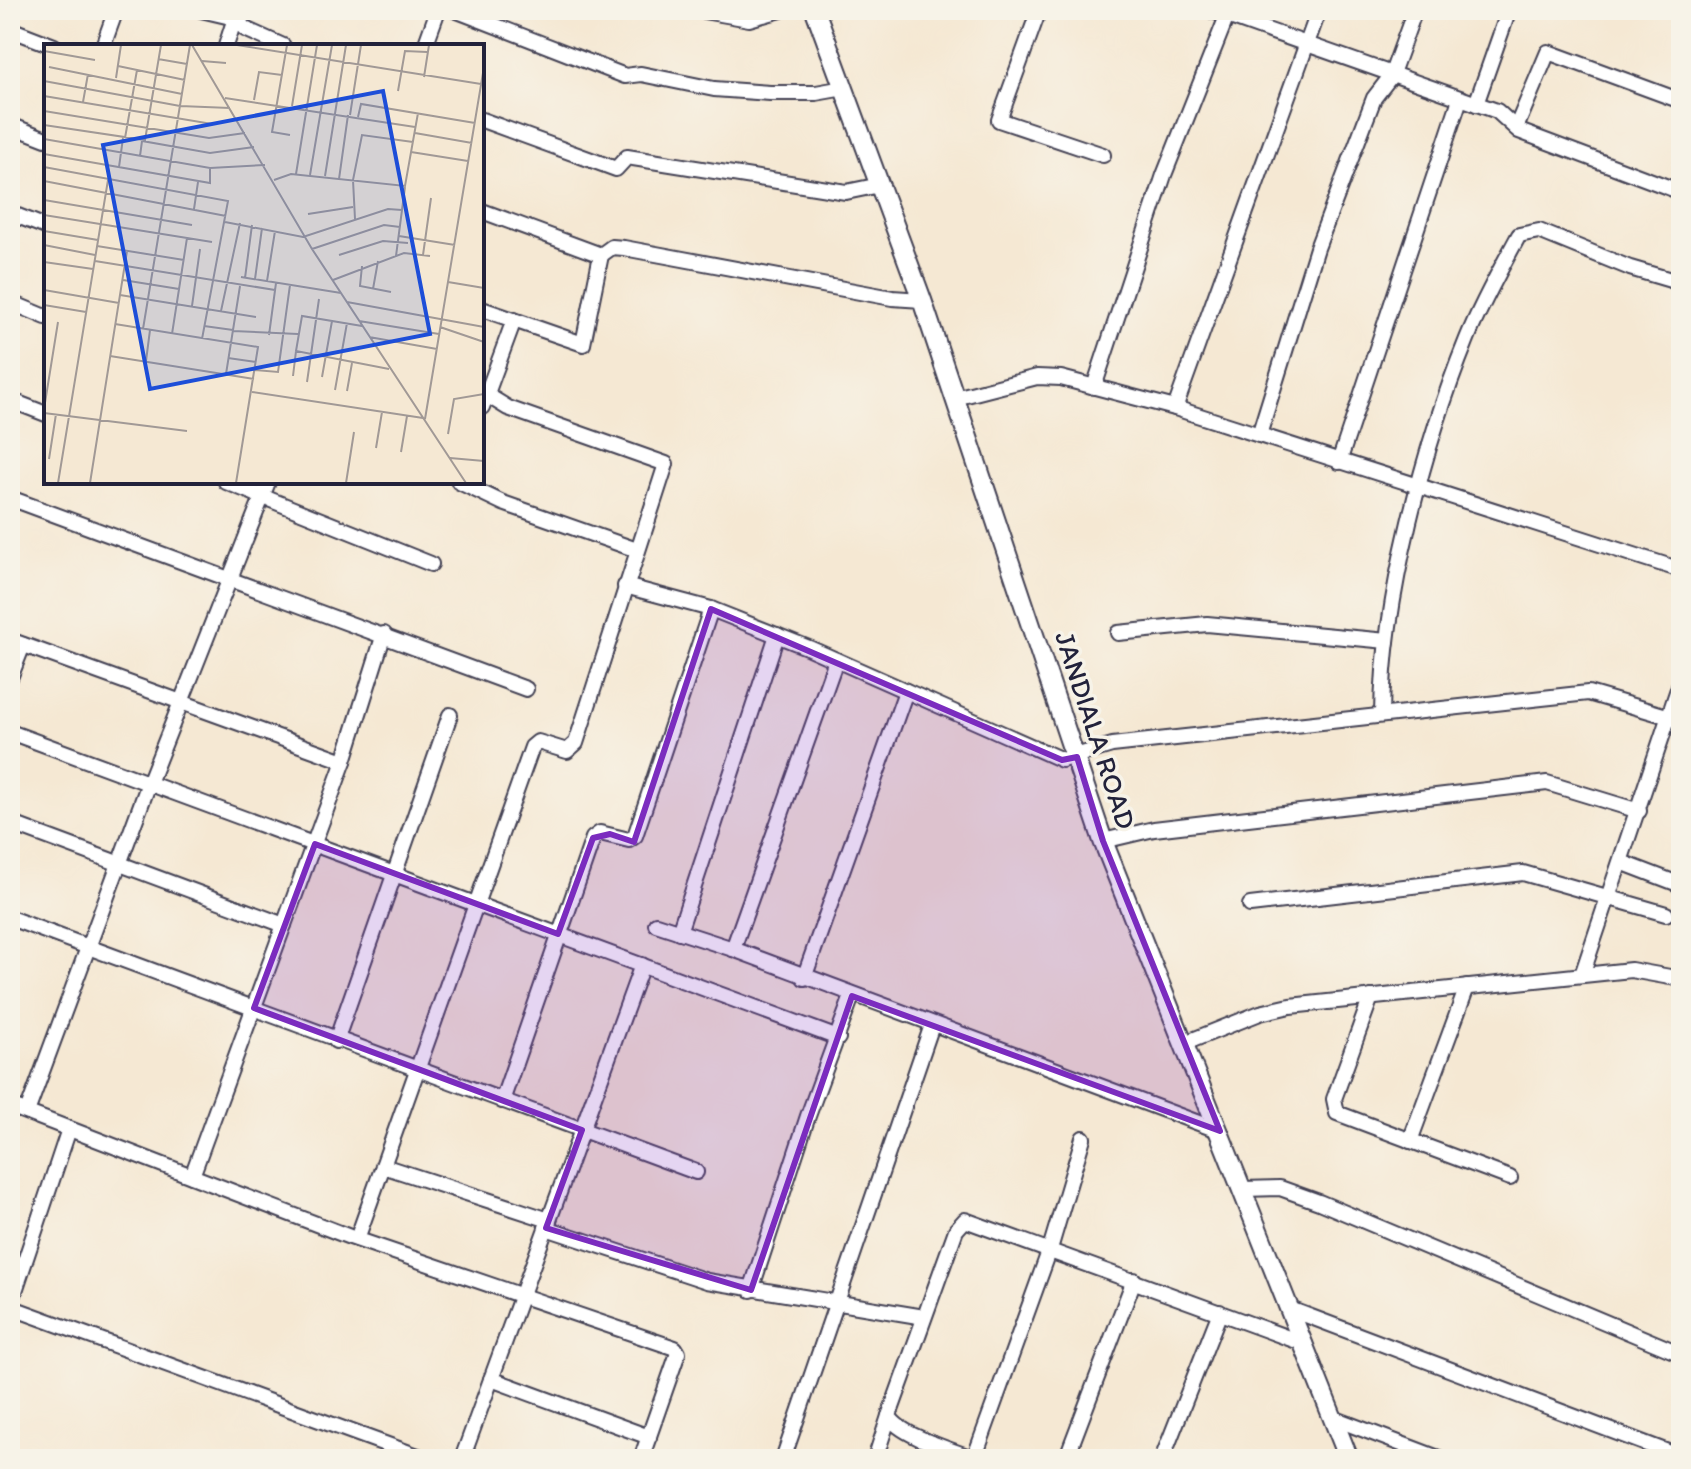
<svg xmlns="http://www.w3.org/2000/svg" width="1691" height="1469" font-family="Itim,sans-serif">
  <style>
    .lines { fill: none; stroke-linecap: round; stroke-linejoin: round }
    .minor-casing { stroke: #424052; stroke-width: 18 }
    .tertiary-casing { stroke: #424052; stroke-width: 22 }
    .minor { stroke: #fff; stroke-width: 14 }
    .tertiary { stroke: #fff; stroke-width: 18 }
    .marked { fill: #7b2cbf; fill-opacity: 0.2; stroke: #7b2cbf; stroke-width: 6; stroke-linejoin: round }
    .labels { text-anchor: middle; stroke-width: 7; stroke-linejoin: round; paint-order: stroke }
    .street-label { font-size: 28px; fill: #22223b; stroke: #f7f3e8 }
    .inset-road { fill: none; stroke: #a19996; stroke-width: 2 }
    .view { fill: #1d4ed8; fill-opacity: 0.15; stroke: #1d4ed8; stroke-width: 4 }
    .inset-edge { fill: none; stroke: #22223b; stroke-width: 4 }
  </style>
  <rect width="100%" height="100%" fill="#f7f3e8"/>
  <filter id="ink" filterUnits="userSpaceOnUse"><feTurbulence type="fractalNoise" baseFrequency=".0125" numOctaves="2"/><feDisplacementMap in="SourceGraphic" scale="16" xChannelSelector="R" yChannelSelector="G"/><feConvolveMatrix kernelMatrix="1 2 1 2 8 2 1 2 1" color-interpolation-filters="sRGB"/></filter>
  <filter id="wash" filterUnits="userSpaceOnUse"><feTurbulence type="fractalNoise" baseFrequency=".006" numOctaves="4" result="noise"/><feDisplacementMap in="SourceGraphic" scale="32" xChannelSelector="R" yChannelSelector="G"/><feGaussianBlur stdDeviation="1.8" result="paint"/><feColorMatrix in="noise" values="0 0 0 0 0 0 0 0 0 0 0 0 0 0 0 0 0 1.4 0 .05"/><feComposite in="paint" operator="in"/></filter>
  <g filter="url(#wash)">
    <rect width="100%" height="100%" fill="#f5e8d3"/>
  </g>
  <g filter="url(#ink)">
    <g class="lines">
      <!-- minor casing -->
      <g class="minor-casing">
        <g id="minor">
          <polyline points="201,10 235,18 256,10"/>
          <polyline points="455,10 625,76 641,74 714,89 770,93 816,93 844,88"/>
          <polyline points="698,10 749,19 781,10"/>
          <polyline points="1039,10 999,120 1103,155"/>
          <polyline points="1210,10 1497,111 1519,131 1681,192"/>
          <polyline points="10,29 54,46"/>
          <polyline points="103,46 116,10"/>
          <polyline points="226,46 235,18 245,29 283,46"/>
          <polyline points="425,46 438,10"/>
          <polyline points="1476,104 1509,10"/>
          <polyline points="482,120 616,169 627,157 846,192 880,185"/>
          <polyline points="10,125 46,139"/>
          <polyline points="1516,128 1548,52 1681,101"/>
          <polyline points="482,211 601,255 612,247 624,248 892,298 922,300"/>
          <polyline points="10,213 46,227"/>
          <polyline points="10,302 46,317"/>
          <polyline points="482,309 583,344 601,255"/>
          <polyline points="1094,387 1164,175 1229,11"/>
          <polyline points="955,398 1037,377 1061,378 1175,408 1681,570"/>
          <polyline points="10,400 46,414"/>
          <polyline points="482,407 514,320"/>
          <polyline points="1175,408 1319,10"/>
          <polyline points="1259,435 1317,248 1374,98 1391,76 1415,10"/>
          <polyline points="1339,462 1460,99"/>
          <polyline points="226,482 431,564"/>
          <polyline points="459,482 503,503 637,550"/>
          <polyline points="10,498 526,689"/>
          <polyline points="625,586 711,609 809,648 1062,760 1112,745 1588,693 1670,717"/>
          <polyline points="1118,633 1207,624 1387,641"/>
          <polyline points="10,640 344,761"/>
          <polyline points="10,678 23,645"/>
          <path d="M 1382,714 C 1383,599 1424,445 1467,339 C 1481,304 1501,268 1519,235 L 1539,231 L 1630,268 L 1681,283"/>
          <polyline points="10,732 838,1038"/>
          <polyline points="10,823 284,925"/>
          <polyline points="1103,841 1154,829 1547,783 1639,811"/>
          <polyline points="1621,862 1681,885"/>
          <polyline points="1250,905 1523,873 1666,914"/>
          <polyline points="10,918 696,1172"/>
          <polyline points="656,924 733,949 1220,1131"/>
          <polyline points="679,932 777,635"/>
          <polyline points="733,949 836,660"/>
          <polyline points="1582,975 1681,680"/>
          <polyline points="804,978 906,691"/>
          <polyline points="1371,997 1334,1099 1337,1113 1510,1178"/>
          <polyline points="336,1041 450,715"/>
          <polyline points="1185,1043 1260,1013 1290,1006 1631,970 1681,979"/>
          <polyline points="502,1101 593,838 600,833 629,840 635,836 711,609"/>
          <polyline points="10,1106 350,1237 675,1348 678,1353 641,1459"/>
          <polyline points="27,1112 149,783 268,482"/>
          <polyline points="1410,1141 1467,987"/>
          <polyline points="383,1166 549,1220"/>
          <polyline points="192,1176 344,761 384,634"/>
          <polyline points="1243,1189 1280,1188 1319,1202 1681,1354"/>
          <polyline points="546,1228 707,1281 924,1317"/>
          <polyline points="357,1239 532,747 538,742 567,751 576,743 666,464 508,408 482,392"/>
          <polyline points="751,1290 808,1116 852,996"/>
          <polyline points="10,1306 69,1129"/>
          <polyline points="10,1307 426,1459"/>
          <polyline points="1290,1309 1681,1457"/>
          <polyline points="491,1379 649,1437"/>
          <polyline points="1333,1418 1441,1459"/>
          <polyline points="462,1459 642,965"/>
          <polyline points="783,1459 932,1025"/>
          <polyline points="875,1459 889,1416"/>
          <polyline points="974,1459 1050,1249 1083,1138"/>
          <path d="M 975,1459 C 952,1450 900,1436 889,1416 L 956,1230 L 965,1220 L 1305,1344"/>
          <polyline points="1066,1459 1134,1280"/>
          <polyline points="1162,1459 1220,1312"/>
        </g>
      </g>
      <!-- tertiary casing -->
      <g class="tertiary-casing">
        <polyline id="tertiary" points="815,10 922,300 1103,841 1349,1459"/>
      </g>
      <!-- minor -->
      <use href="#minor" class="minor"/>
      <!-- tertiary -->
      <use href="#tertiary" class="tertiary"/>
    </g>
  </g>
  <!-- marked area -->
  <path class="marked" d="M 711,609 L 1062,760 L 1077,757 L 1103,841 L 1220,1131 L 852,996 L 751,1290 L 546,1228 L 582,1130 L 254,1008 L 315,844 L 558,934 L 593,838 L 610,834 L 634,842 Z"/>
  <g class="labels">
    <!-- street labels -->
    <g class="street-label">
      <text transform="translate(1096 730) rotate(72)" y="10">JANDIALA ROAD</text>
    </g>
  </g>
  <!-- overview -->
  <g transform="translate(44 44)">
    <rect width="440" height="440" fill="#f5e8d3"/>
    <path class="inset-road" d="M 148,1 L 268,205 L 422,439M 193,1 L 437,40M 243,1 L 228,88 L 246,91M 0,7 L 51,16M 114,15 L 143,20M 158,17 L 182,19M 74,22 L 141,36M 5,23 L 138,50M 380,33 L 385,1M 72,34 L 77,1M 0,37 L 136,62M 354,47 L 361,7 L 383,8M 0,52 L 168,80 L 193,75M 181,54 L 371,83M 210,56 L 215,28 L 238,31M 39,58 L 44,30M 136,62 L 186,64M 248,62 L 258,1M 0,67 L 165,94 L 201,89M 306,71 L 317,1M 314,73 L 317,60 L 431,79M 0,81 L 101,96 L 117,1M 371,89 L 428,99M 81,94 L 93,26M 0,95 L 166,124 L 221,121M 367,108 L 424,117M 0,110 L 166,139 L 166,124M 96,112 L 98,97 L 166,109 L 210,103M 0,123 L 184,157 L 158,295M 75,123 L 79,94M 252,130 L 273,1M 266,131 L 288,1M 281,132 L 302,1M 295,135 L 304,71M 230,136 L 247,130 L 361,142 L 374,69M 0,137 L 182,172M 0,156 L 148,181M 150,165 L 154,138M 264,170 L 309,163M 0,171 L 168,198M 311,175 L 309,136 L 318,91 L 369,98M 181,178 L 259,193 L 344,165 L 358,166M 0,187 L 54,196M 355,192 L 411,201M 0,201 L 51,211M 53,202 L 140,216M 268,205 L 340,181 L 356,183M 295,211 L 339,197 L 364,199M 379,211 L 387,154M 352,212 L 361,143M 51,217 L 231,246M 0,218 L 49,225M 318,222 L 316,242 L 347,248M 197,233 L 297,249M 201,234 L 208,181M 211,235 L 218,184M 79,236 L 135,245M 289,236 L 360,209 L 386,212M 223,237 L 231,187M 404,238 L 440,244M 329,245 L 334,217M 0,246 L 75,259M 76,251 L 212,273M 303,258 L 440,283M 0,261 L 42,268M 148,262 L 156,205M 177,267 L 196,179M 315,277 L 395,290M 71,280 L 214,303 L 192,439M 160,282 L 189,286M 318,282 L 258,272 L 252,307 L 345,325M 396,283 L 440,298M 99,285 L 146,1M 189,287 L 254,290M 128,290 L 143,194M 225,291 L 232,239M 325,293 L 393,305M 66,312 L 210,335M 184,314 L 212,318M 102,317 L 106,286M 211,326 L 234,328 L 246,241M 182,330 L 196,242M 249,332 L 252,307M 278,333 L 288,277M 263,338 L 275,255M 291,346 L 303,279M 303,347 L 308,319M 208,348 L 379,374M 0,365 L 14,278M 0,369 L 143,387M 381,375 L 440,23M 404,390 L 410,355 L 440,350M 332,404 L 338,368M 357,408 L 363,372M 406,414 L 440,417M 5,415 L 12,370M 14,439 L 64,136M 46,439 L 83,207M 302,439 L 310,388"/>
    <path class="view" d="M 339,47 L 386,290 L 106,345 L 59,101 Z"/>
    <rect width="440" height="440" class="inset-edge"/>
  </g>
  <!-- margin -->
  <rect width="1691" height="1469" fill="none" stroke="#f7f3e8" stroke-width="40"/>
</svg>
